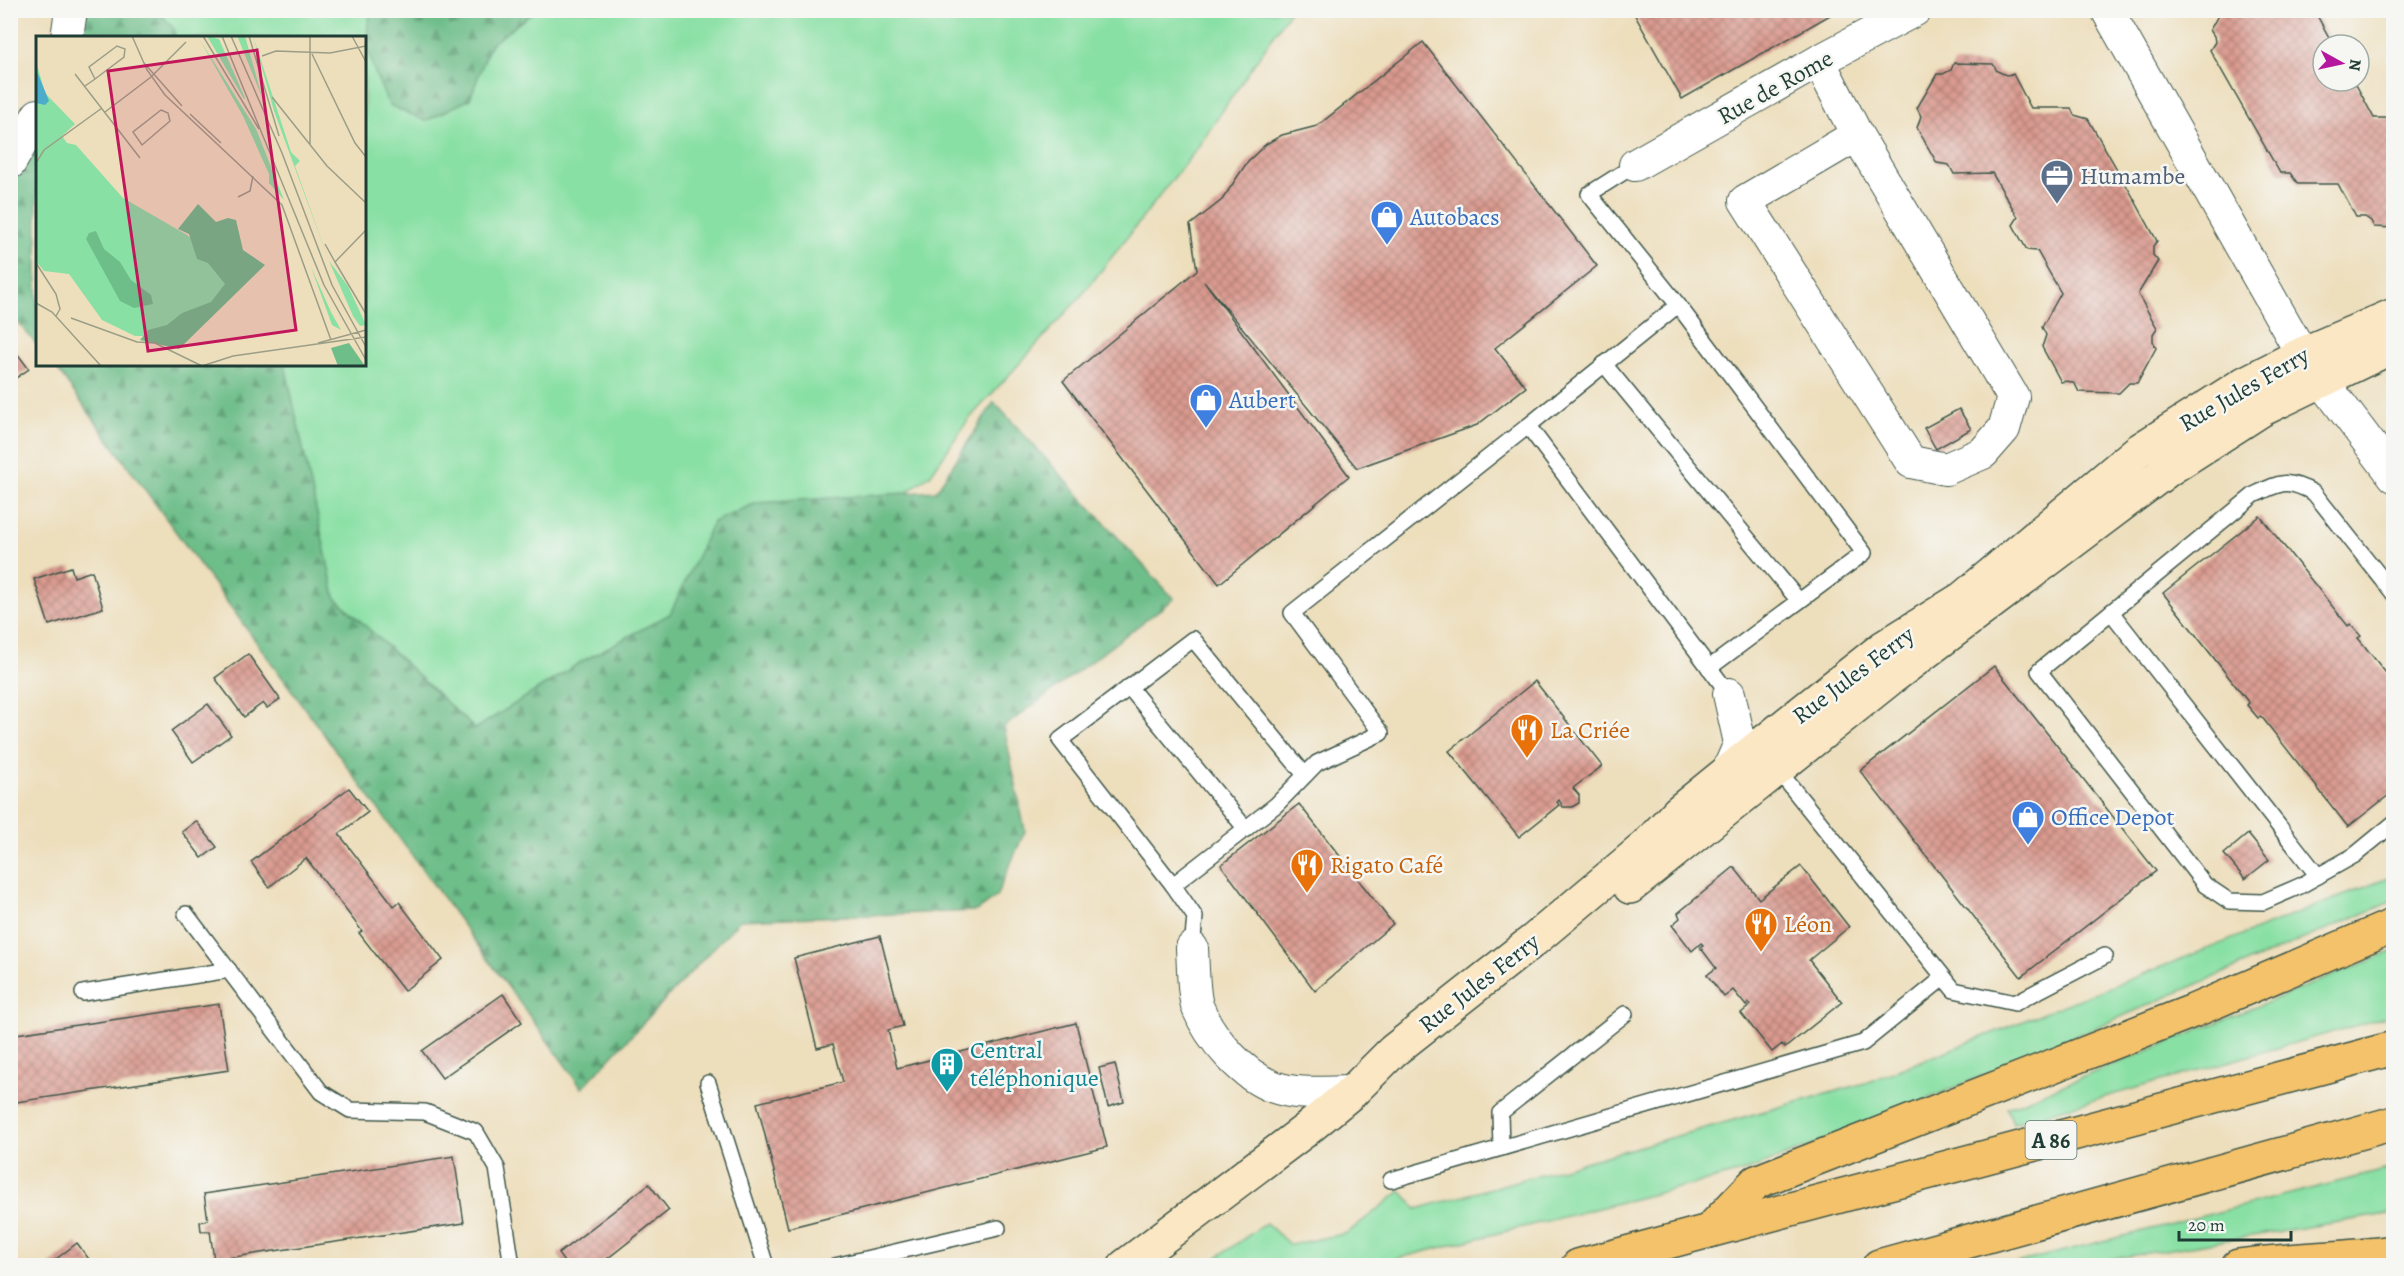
<svg xmlns="http://www.w3.org/2000/svg" width="2404" height="1276" font-family="Alegreya,serif">
  <style>
    .green { fill: #89e0a4; stroke: #548e6c; stroke-width: 1.5 }
    .forest { fill: url(#forest-firs); stroke: #467e5f; stroke-width: 1.5 }
    .building { fill: url(#building-cross-hatch) }
    .lines { fill: none; stroke-linecap: round; stroke-linejoin: round }
    .lane-casing { stroke: #3e5548; stroke-width: 18 }
    .street-casing { stroke: #3e5548; stroke-width: 34 }
    .secondary-casing { stroke: #3e5548; stroke-width: 36 }
    .highway-casing { stroke: #3e5548; stroke-width: 36 }
    .lane { stroke: #fff; stroke-width: 15 }
    .street { stroke: #fff; stroke-width: 32 }
    .secondary { stroke: #fbe7c3; stroke-width: 33 }
    .highway { stroke: #f4c26a; stroke-width: 33 }
    .labels { text-anchor: middle; stroke-width: 5; stroke-linejoin: round; paint-order: stroke }
    .shield { fill: #f6f6f2; stroke: #60746d; stroke-width: 1.5 }
    .shield-label { font-size: 22px; font-weight: bold; fill: #1f3d34 }
    .street-label { font-size: 24px; fill: #1f3d34; stroke: #f6f6f2 }
    .service-label { font-size: 24px; fill: #4e5e75; stroke: #f6f6f2; text-anchor: start }
    .shop-label { font-size: 24px; fill: #366cbe; stroke: #f6f6f2; text-anchor: start }
    .food-label { font-size: 24px; fill: #c56008; stroke: #f6f6f2; text-anchor: start }
    .culture-label { font-size: 24px; fill: #0d838f; stroke: #f6f6f2; text-anchor: start }
    .inset-road { fill: none; stroke: #9b9e86; stroke-width: 1.5 }
    .view { fill: #c2185b; fill-opacity: 0.15; stroke: #c2185b; stroke-width: 3 }
    .inset-edge { fill: none; stroke: #1f3d34; stroke-width: 3 }
  </style>
  <defs>
    <pattern id="forest-firs" width="22" height="20" patternUnits="userSpaceOnUse" patternTransform="scale(1.5)"><rect width="22" height="20" fill="#6ebe8a"/><path d="M5 1l3.5 6h-7zM16 11l3.5 6h-7z" fill="#5a9c72"/></pattern>
    <pattern id="building-cross-hatch" width="8" height="8" patternUnits="userSpaceOnUse" patternTransform="scale(1.5)"><rect width="8" height="8" fill="#da9a8f"/><path d="M0 0l8 8M0 8l8-8" fill="none" stroke="#b07f76"/></pattern>
  </defs>
  <rect width="100%" height="100%" fill="#f6f6f2"/>
  <filter id="ink" filterUnits="userSpaceOnUse"><feTurbulence type="fractalNoise" baseFrequency=".0167" numOctaves="2"/><feDisplacementMap in="SourceGraphic" scale="12" xChannelSelector="R" yChannelSelector="G"/><feConvolveMatrix kernelMatrix="1 2 1 2 8 2 1 2 1" color-interpolation-filters="sRGB"/></filter>
  <filter id="wash" filterUnits="userSpaceOnUse"><feTurbulence type="fractalNoise" baseFrequency=".008" numOctaves="4" result="noise"/><feDisplacementMap in="SourceGraphic" scale="24" xChannelSelector="R" yChannelSelector="G"/><feGaussianBlur stdDeviation="1.35" result="paint"/><feColorMatrix in="noise" values="0 0 0 0 0 0 0 0 0 0 0 0 0 0 0 0 0 1.4 0 .05"/><feComposite in="paint" operator="in"/></filter>
  <g filter="url(#wash)">
    <rect width="100%" height="100%" fill="#eddebc"/>
    <!-- green -->
    <g class="green">
      <polygon points="125,10 1290,11 1198,147 1082,295 968,420 931,474 894,502 810,585 420,754 150,365 364,364 364,38 123,38"/>
      <polygon points="2393,876 2393,901 1857,1129 1742,1172 1371,1265 1205,1266 1266,1223 1290,1245 1347,1233 1401,1191 1417,1209 1865,1083"/>
      <polygon points="2393,951 2393,1015 2013,1123 2007,1108"/>
      <polygon points="2393,1168 2393,1213 2074,1265 2008,1265"/>
    </g>
    <!-- forest -->
    <g class="forest">
      <polygon points="81,10 158,11 174,29 175,37 72,38"/>
      <path d="M 372,10 L 535,10 L 535,11 L 490,45 L 470,99 L 426,121 L 389,105 C 375,74 359,44 372,10 Z"/>
      <polygon points="37,128 37,345 11,314 10,192"/>
      <polygon points="54,365 285,365 335,597 475,729 581,662 670,614 713,522 756,503 936,491 994,402 1174,599 1004,727 1025,831 996,897 976,911 740,920 582,1088"/>
    </g>
    <g id="blocks">
      <!-- building -->
      <g class="building">
        <polygon points="1632,10 1839,10 1682,99"/>
        <polygon points="2221,10 2314,10 2330,39 2341,41 2343,45 2323,45 2323,81 2354,81 2374,118 2394,118 2394,228 2374,227 2371,221 2365,217 2356,217 2338,184 2298,184 2290,173 2280,173 2210,50 2215,42 2214,36 2210,30"/>
        <polygon points="1423,42 1597,266 1495,348 1526,387 1477,425 1357,468 1204,281 1349,476 1219,584 1063,381 1197,270 1190,225 1222,200 1248,161 1266,144 1282,135 1317,126"/>
        <polygon points="1954,63 1993,64 1997,71 2006,75 2013,74 2031,108 2071,108 2074,115 2088,119 2133,197 2157,241 2153,246 2153,255 2158,261 2138,294 2157,328 2153,334 2153,341 2156,348 2137,383 2129,383 2119,393 2079,392 2075,384 2068,381 2061,382 2042,347 2046,335 2042,327 2061,293 2037,251 2027,250 2013,225 2018,217 2012,207 1992,173 1954,174 1949,165 1937,163 1917,128 1921,116 1917,108 1937,74 1943,74 1951,70"/>
        <polygon points="10,344 29,369 10,382"/>
        <polygon points="1959,409 1971,429 1936,449 1924,428"/>
        <polygon points="2260,516 2348,626 2350,624 2361,636 2358,638 2394,683 2394,791 2348,827 2261,716 2258,718 2247,705 2249,703 2163,593"/>
        <polygon points="71,567 74,577 92,571 103,608 49,625 34,579"/>
        <polygon points="248,654 280,699 267,708 263,703 244,717 215,678"/>
        <polygon points="1994,666 2156,871 2021,977 1860,771"/>
        <polygon points="1535,681 1602,766 1573,788 1579,795 1579,803 1572,807 1563,807 1559,800 1557,802 1559,805 1519,837 1449,751"/>
        <polygon points="208,704 231,735 193,762 171,731"/>
        <polygon points="349,788 368,812 339,834 394,906 399,902 443,960 404,991 359,933 362,931 306,858 269,887 251,862"/>
        <polygon points="1299,804 1393,924 1315,991 1221,865"/>
        <polygon points="196,821 217,847 202,858 182,832"/>
        <polygon points="2248,834 2269,860 2245,879 2224,854"/>
        <polygon points="1801,866 1849,927 1809,960 1842,1002 1785,1048 1782,1044 1772,1052 1741,1013 1751,1005 1749,1003 1746,1006 1733,990 1724,997 1707,975 1716,968 1700,947 1703,945 1701,943 1692,951 1672,925 1680,918 1678,913 1734,867 1759,899"/>
        <polygon points="880,936 903,1026 888,1030 897,1068 1076,1023 1107,1147 788,1228 757,1103 843,1082 833,1044 817,1048 794,958"/>
        <polygon points="503,994 522,1022 442,1078 422,1051"/>
        <polygon points="219,1004 229,1070 10,1103 10,1035"/>
        <polygon points="1115,1064 1124,1102 1108,1107 1099,1068"/>
        <polygon points="454,1156 464,1223 214,1260 210,1231 201,1231 200,1222 208,1220 204,1194"/>
        <polygon points="649,1184 669,1210 598,1266 567,1266 558,1254"/>
        <polygon points="77,1243 94,1266 47,1266"/>
        <polygon points="10,1254 19,1266 10,1266"/>
      </g>
    </g>
  </g>
  <g filter="url(#ink)">
    <use href="#blocks" fill-opacity="0" stroke="#3e5548" stroke-width="1.5"/>
    <g class="lines">
      <!-- lane casing -->
      <g class="lane-casing">
        <g id="lane">
          <polyline points="1678,305 1864,553 1709,668"/>
          <polyline points="1604,364 1799,601"/>
          <polyline points="1528,426 1678,305 1589,194 1635,165"/>
          <path d="M 2394,594 L 2314,493 C 2287,478 2281,482 2254,495 L 2039,671 L 2205,885 L 2229,901 L 2263,902 L 2300,886 L 2355,855 L 2394,823"/>
          <polyline points="2111,612 2318,876"/>
          <polyline points="1129,687 1246,829"/>
          <polyline points="1777,769 1954,990 2015,1003 2105,956"/>
          <polyline points="1173,885 1060,740 1193,639 1305,775"/>
          <polyline points="186,914 321,1092 350,1110 425,1112 476,1132 497,1168 512,1266"/>
          <polyline points="1192,948 1195,917 1173,885 1276,805 1317,763 1381,733 1292,613 1528,426 1729,694"/>
          <polyline points="83,993 229,970"/>
          <polyline points="708,1083 766,1266"/>
          <polyline points="1501,1148 1500,1113 1625,1014"/>
          <polyline points="1391,1180 1863,1043 1943,978"/>
          <polyline points="835,1266 998,1228"/>
        </g>
      </g>
      <!-- street casing -->
      <g class="street-casing">
        <g id="street">
          <polyline points="2107,10 2302,354 2394,476"/>
          <polyline points="67,38 71,10"/>
          <polyline points="1819,61 1857,135"/>
          <polygon points="1857,135 2013,397 2004,429 1983,453 1946,469 1911,462 1745,201"/>
          <polyline points="10,163 38,115"/>
          <polyline points="1635,165 1819,61 1915,10"/>
          <polyline points="1727,773 1740,743 1729,694"/>
          <path d="M 1192,948 C 1193,963 1193,996 1198,1008 C 1210,1038 1243,1076 1274,1087 C 1298,1096 1327,1092 1352,1092"/>
        </g>
      </g>
      <!-- secondary casing -->
      <g class="secondary-casing">
        <g id="secondary">
          <polyline points="1630,887 1891,678 2169,469 2261,410 2394,346"/>
          <polyline points="1125,1266 1307,1129 1352,1092 1393,1051 1534,940 1645,847 1678,812 1789,722 1884,647 1963,598 2138,451 2245,383 2302,354 2394,315"/>
        </g>
      </g>
      <!-- highway casing -->
      <g class="highway-casing">
        <g id="highway">
          <polyline points="1709,1231 1756,1182 2193,1011 2394,925"/>
          <polyline points="1578,1266 2394,1048"/>
          <polyline points="1879,1266 2394,1123"/>
          <path d="M 2238,1266 C 2290,1259 2342,1259 2394,1252"/>
        </g>
      </g>
      <!-- lane -->
      <use href="#lane" class="lane"/>
      <!-- street -->
      <use href="#street" class="street"/>
      <!-- secondary -->
      <use href="#secondary" class="secondary"/>
      <!-- highway -->
      <use href="#highway" class="highway"/>
    </g>
  </g>
  <!-- icons -->
  <defs>
    <g id="office-pin" transform="scale(1.725)"><path d="M0 17L-7.5 6A9.5 9.5 0 1 1 7.5 6Z" fill="#5c6f8a" stroke="#f6f6f2"/><path d="M-6-3h4V-5.5h4V-3h4V5H-6ZM-1-4.5V-3h2v-1.5ZM-6 0V1H6V0Z" fill="#fff"/></g>
    <g id="shop-pin" transform="scale(1.725)"><path d="M0 17L-7.5 6A9.5 9.5 0 1 1 7.5 6Z" fill="#3f7fe0" stroke="#f6f6f2"/><path d="M-5-2.5h2.3a2.7 3.5 0 0 1 5.4 0H5L5.5 6h-11ZM-1.5-2.5h3a1.5 2.3 0 0 0-3 0Z" fill="#fff"/></g>
    <g id="restaurant-pin" transform="scale(1.725)"><path d="M0 17L-7.5 6A9.5 9.5 0 1 1 7.5 6Z" fill="#e8710a" stroke="#f6f6f2"/><path d="M-5-6h1v4h1v-4h1v4h1v-4h1v5L-1.5 .5V6h-2V.5L-5-1ZM5-6V6H3V1.5H1.5Q1.5-4 5-6Z" fill="#fff"/></g>
    <g id="building-pin" transform="scale(1.725)"><path d="M0 17L-7.5 6A9.5 9.5 0 1 1 7.5 6Z" fill="#0f9aa8" stroke="#f6f6f2"/><path d="M-4-6H4V6H1V3H-1V6H-4ZM-2.5-4.3h1.7v1.8h-1.7ZM.8-4.3h1.7v1.8H.8ZM-2.5-1h1.7V.8h-1.7ZM.8-1h1.7V.8H.8Z" fill="#fff"/></g>
  </defs>
  <g fill-rule="evenodd">
    <use href="#office-pin" x="2057" y="176"/>
    <use href="#shop-pin" x="1387" y="217"/>
    <use href="#shop-pin" x="1206" y="400"/>
    <use href="#restaurant-pin" x="1527" y="730"/>
    <use href="#shop-pin" x="2028" y="817"/>
    <use href="#restaurant-pin" x="1307" y="865"/>
    <use href="#restaurant-pin" x="1761" y="924"/>
    <use href="#building-pin" x="947" y="1064"/>
  </g>
  <g class="labels">
    <!-- shield labels -->
    <rect class="shield" x="2025.5" y="1121" width="51" height="38" rx="4.5"/>
    <g class="shield-label">
      <text x="2051" y="1148">A 86</text>
    </g>
    <!-- street labels -->
    <g class="street-label">
      <text transform="translate(1775 87) rotate(-29)" y="8">Rue de Rome</text>
      <text transform="translate(2244 389) rotate(-30)" y="8">Rue Jules Ferry</text>
      <text transform="translate(1853 675) rotate(-37)" y="8">Rue Jules Ferry</text>
      <text transform="translate(1479 983) rotate(-38)" y="8">Rue Jules Ferry</text>
    </g>
    <!-- service labels -->
    <g class="service-label">
      <text x="2080" y="184">Humambe</text>
    </g>
    <!-- shop labels -->
    <g class="shop-label">
      <text x="1410" y="225">Autobacs</text>
      <text x="1229" y="408">Aubert</text>
      <text x="2051" y="825">Office Depot</text>
    </g>
    <!-- food labels -->
    <g class="food-label">
      <text x="1550" y="738">La Criée</text>
      <text x="1330" y="873">Rigato Café</text>
      <text x="1784" y="932">Léon</text>
    </g>
    <!-- culture labels -->
    <g class="culture-label">
      <text x="970" y="1058">Central<tspan x="970" dy="28">téléphonique</tspan></text>
    </g>
  </g>
  <!-- overview -->
  <g transform="translate(36 36)">
    <rect width="330" height="330" fill="#eddebc"/>
    <path d="M 171,0 L 183,3 L 209,62 L 208,63 ZM 202,0 L 209,0 L 226,61 L 202,2 ZM 217,0 L 255,116 L 264,125 L 259,130 L 293,225 L 312,250 L 330,289 L 324,290 L 317,280 L 293,225 L 238,75 ZM 164,4 L 220,93 L 248,164 L 233,147 L 233,138 L 207,80 ZM 0,25 L 9,57 L 39,88 L 26,100 L 31,107 L 40,109 L 87,162 L 151,199 L 191,232 L 190,260 L 118,300 L 99,300 L 66,284 L 33,238 L 8,235 L 0,225 ZM 275,231 L 295,276 L 305,294 L 296,289 Z" fill="#89e0a4"/>
    <path d="M 162,168 L 180,186 L 192,182 L 200,184 L 207,214 L 229,229 L 143,313 L 104,304 L 112,294 L 131,289 L 146,277 L 175,266 L 189,248 L 172,227 L 161,223 L 153,198 L 142,193 ZM 60,195 L 68,213 L 84,226 L 95,244 L 115,259 L 117,268 L 98,272 L 84,265 L 50,203 L 53,197 ZM 313,307 L 329,330 L 302,330 L 295,312 Z" fill="#6ebe8a"/>
    <path d="M 0,33 L 13,65 L 9,69 L 0,67 Z" fill="#4cadcb"/>
    <path class="inset-road" d="M 96,0 L 111,34 L 129,59 L 246,169 L 295,304M 167,0 L 223,93M 186,0 L 288,249 L 330,324M 195,0 L 246,117 L 296,249 L 330,311M 213,0 L 243,100M 316,0 L 330,26M 276,18 L 319,107 L 330,121M 226,20 L 240,15 L 294,17 L 330,10M 108,27 L 146,70M 39,38 L 104,122M 49,50 L 59,43 L 88,21 L 89,13 L 81,10 L 53,31 L 59,43M 236,61 L 291,130 L 330,167M 125,74 L 132,77 L 134,85 L 106,109 L 97,96 ZM 69,76 L 115,41 L 150,6M 154,78 L 185,107M 274,108 L 274,0M 0,127 L 8,114 L 66,72M 202,161 L 214,155 L 217,140M 330,194 L 299,226 L 330,278M 289,208 L 299,226M 0,227 L 20,258 L 24,273 L 20,280M 0,267 L 16,276 L 65,330M 35,282 L 101,306 L 119,307 L 166,330M 282,307 L 330,294M 166,330 L 197,320 L 330,301"/>
    <path class="view" d="M 221,14 L 260,294 L 112,315 L 72,35 Z"/>
    <rect width="330" height="330" class="inset-edge"/>
  </g>
  <!-- margin -->
  <rect width="2404" height="1276" fill="none" stroke="#f6f6f2" stroke-width="36"/>
  <!-- north arrow -->
  <g transform="translate(2341 63) rotate(98)"><circle r="28" fill="#f6f6f2" stroke="#a0aca6" stroke-width="1.5"/>
  <path d="M0-4.5L10 22L0 15L-10 22Z" fill="#b5179e"/>
  <text y="-9" font-size="16" font-weight="bold" text-anchor="middle" fill="#1f3d34">N</text>
  </g>
  <!-- scale -->
  <path d="M2179 1231v9h112v-9" fill="none" stroke="#1f3d34" stroke-width="3"/>
  <text x="2188" y="1231" font-size="18" fill="#1f3d34" stroke="#f6f6f2" stroke-width="4.5" paint-order="stroke">20 m</text>
</svg>
